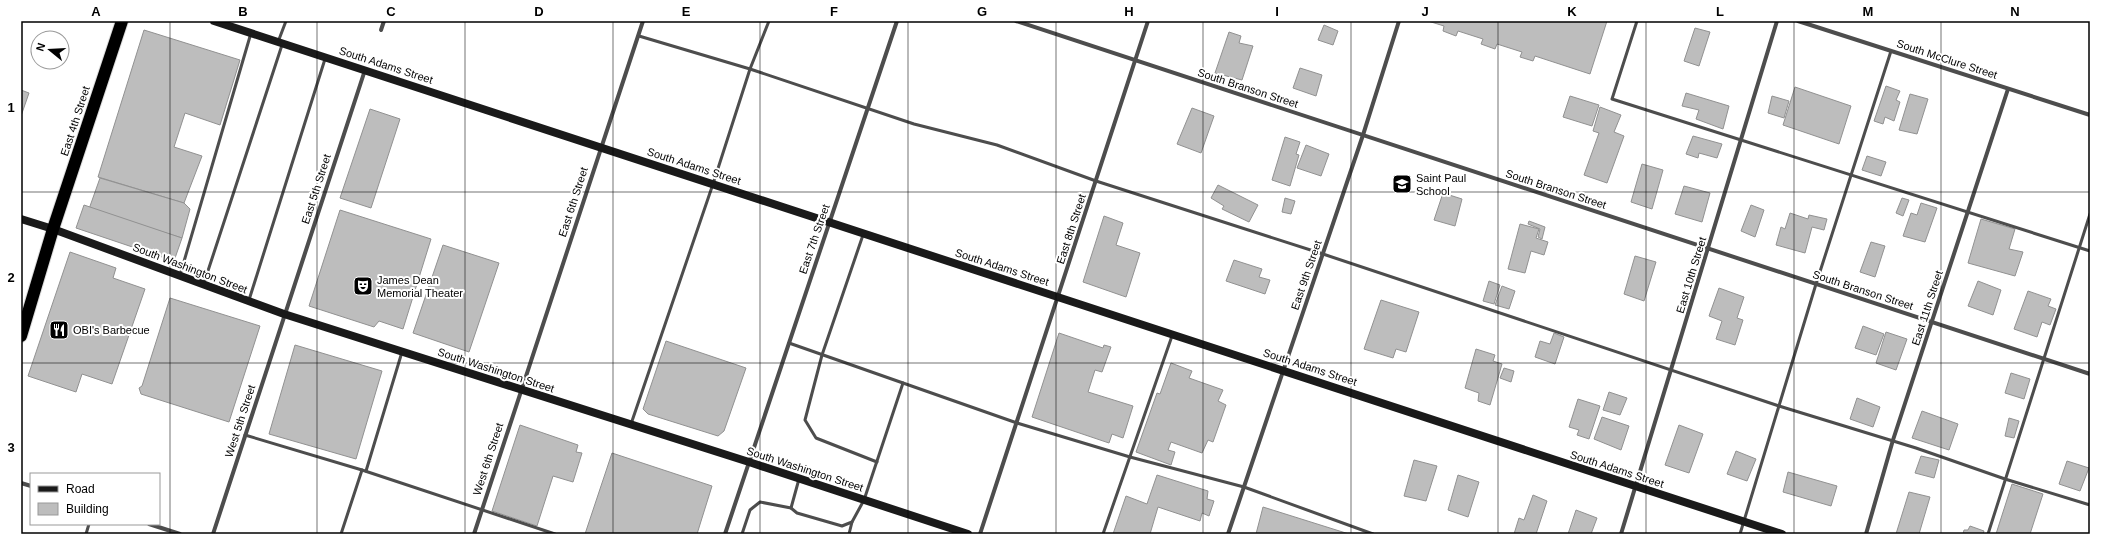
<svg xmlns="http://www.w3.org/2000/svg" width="2111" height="555" font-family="Helvetica,sans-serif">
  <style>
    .building { fill: #bdbdbd; stroke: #919191 }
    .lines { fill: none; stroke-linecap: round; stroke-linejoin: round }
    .highway-casing { stroke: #dbdbdb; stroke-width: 14 }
    .lane { stroke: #4d4d4d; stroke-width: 3 }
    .street { stroke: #4d4d4d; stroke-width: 4 }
    .secondary { stroke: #1a1a1a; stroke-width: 8 }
    .highway { stroke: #000; stroke-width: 12 }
    .grid { fill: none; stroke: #000; stroke-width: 1; stroke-opacity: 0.55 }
    .labels { text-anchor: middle; stroke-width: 4; stroke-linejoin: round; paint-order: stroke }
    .street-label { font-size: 11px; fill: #000; stroke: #fff }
    .poi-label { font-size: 11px; fill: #000; stroke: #fff; text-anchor: start }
    .neatline { fill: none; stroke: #000; stroke-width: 1.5 }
    .grid-label { font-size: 13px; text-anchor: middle; font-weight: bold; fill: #000 }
  </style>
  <rect width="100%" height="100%" fill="#fff"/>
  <!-- building -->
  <g class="building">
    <polygon points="1428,21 1607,21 1590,74 1535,56 1533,61 1520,57 1522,52 1497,44 1495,49 1481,44 1483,39 1458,31 1456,36 1443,31 1444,26"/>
    <polygon points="1324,25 1338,31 1333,45 1318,40"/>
    <polygon points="1695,28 1710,32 1699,66 1684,61"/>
    <polygon points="144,30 240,60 220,125 185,113 174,147 202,156 184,203 98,177"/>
    <polygon points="1229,32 1241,36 1239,43 1253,46 1242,80 1215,73"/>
    <polygon points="1300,68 1322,75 1316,96 1293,88"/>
    <polygon points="1886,86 1900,91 1896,100 1900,102 1894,121 1885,117 1883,124 1874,121"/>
    <polygon points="1795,87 1851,106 1839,144 1783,125"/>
    <polygon points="21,90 29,93 21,116"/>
    <polygon points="1686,93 1729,106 1723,129 1696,119 1699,110 1682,106"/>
    <polygon points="1910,94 1928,99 1917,134 1899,130"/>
    <polygon points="1570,96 1599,105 1592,126 1563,117"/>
    <polygon points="1772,96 1789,101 1784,118 1768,113"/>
    <polygon points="1600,107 1621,115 1614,132 1624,136 1607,183 1584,175 1599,133 1593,131"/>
    <polygon points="1192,108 1214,116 1201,153 1177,144"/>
    <polygon points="370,109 400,119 371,208 340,198"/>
    <polygon points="1693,136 1722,144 1717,158 1699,153 1698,158 1686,154"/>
    <polygon points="1285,137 1300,142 1296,154 1299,155 1290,186 1272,180"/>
    <polygon points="1306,145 1329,154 1321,176 1297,168"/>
    <polygon points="1867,156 1886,162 1881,176 1862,170"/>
    <polygon points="1642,164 1663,170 1652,209 1631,202"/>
    <polygon points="100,178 184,203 190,209 182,238 89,209"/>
    <polygon points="1218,185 1258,205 1249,222 1222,209 1224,206 1211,198"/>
    <polygon points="1684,186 1710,193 1702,222 1675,214"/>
    <polygon points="1443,193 1462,199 1455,226 1434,220"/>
    <polygon points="1285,198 1295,201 1291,214 1282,212"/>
    <polygon points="1902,198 1909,200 1903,216 1896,213"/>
    <polygon points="1921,203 1937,208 1925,242 1903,236 1911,213 1917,215"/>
    <polygon points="84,205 182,238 174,261 76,228"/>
    <polygon points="1751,205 1764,210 1755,237 1741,231"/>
    <polygon points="340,210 431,239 403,329 379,321 374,327 309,306"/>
    <polygon points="1790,213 1808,219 1809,215 1827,219 1824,230 1812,227 1805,253 1776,245 1781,227 1785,229"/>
    <polygon points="1104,216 1123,223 1116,245 1140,253 1126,297 1083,282"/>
    <polygon points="1981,219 2015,229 2009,249 2023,252 2015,276 1968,263"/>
    <polygon points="1529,221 1545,227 1542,239 1538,237 1540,229 1528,224"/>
    <polygon points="1520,224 1539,229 1536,238 1548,242 1544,255 1531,251 1525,273 1508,269"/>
    <polygon points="1871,242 1885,246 1875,277 1860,272"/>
    <polygon points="443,245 499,263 469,352 413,333"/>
    <polygon points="70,252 116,268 113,278 145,289 112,384 82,374 76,392 28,376"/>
    <polygon points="1635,256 1656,262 1644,301 1624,294"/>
    <polygon points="1234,260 1262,269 1259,277 1270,280 1265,294 1226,281"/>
    <polygon points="1489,281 1500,285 1494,304 1483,301"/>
    <polygon points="1978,281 2001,290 1993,315 1968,306"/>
    <polygon points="1502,286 1515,291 1509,309 1495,305"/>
    <polygon points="1719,288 1744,297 1737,318 1743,320 1735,345 1716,339 1722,321 1709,316"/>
    <polygon points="2028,291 2051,299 2048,306 2056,309 2050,325 2042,322 2037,337 2014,329"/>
    <polygon points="170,298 260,326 229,422 141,394 139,388 142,386"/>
    <polygon points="1381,300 1419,312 1406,352 1396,349 1393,358 1364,349"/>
    <polygon points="1863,326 1884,334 1876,355 1855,348"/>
    <polygon points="1886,332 1907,339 1896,370 1876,363"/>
    <polygon points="1059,333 1103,348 1104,345 1111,347 1102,372 1095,370 1088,392 1133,406 1123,438 1112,434 1109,443 1032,417"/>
    <polygon points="1554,333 1564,337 1555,364 1535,357 1540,341 1550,344"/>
    <polygon points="666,341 746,368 724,431 718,436 648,414 643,409"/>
    <polygon points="295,345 382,371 356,459 269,434"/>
    <polygon points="1476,349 1495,355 1493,361 1502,364 1490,405 1478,401 1479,393 1465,388"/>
    <polygon points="1171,363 1192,371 1189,378 1223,390 1218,401 1226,405 1213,442 1208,440 1202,453 1171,442 1168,450 1175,452 1171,465 1136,452 1157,393 1160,394"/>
    <polygon points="1504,368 1514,371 1511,382 1500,378"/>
    <polygon points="2011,373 2030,379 2024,399 2005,393"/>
    <polygon points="1609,392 1627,398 1620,415 1603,410"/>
    <polygon points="1857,398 1880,407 1873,427 1850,419"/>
    <polygon points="1578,399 1600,406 1589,439 1577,435 1579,430 1569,427"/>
    <polygon points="1922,411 1958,424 1949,450 1912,438"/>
    <polygon points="1602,417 1629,426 1621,450 1594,439"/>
    <polygon points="2009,418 2019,421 2014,438 2005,436"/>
    <polygon points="520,425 578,445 576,452 582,453 573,482 553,476 537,526 492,511"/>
    <polygon points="1679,425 1703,434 1689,473 1665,465"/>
    <polygon points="1736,451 1756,459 1747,481 1727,474"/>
    <polygon points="612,453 712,486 697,534 585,534"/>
    <polygon points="1921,456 1939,460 1934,478 1915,473"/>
    <polygon points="1414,460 1437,466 1426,501 1404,496"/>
    <polygon points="2067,461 2089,468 2080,491 2059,484"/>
    <polygon points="1788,472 1837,486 1831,506 1783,492"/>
    <polygon points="1157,475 1208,491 1207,499 1214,501 1209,516 1202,513 1200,521 1158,507 1150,534 1113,534 1126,496 1147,504"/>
    <polygon points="1458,475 1479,482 1468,517 1448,510"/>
    <polygon points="2012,484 2043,494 2030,534 1996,534"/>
    <polygon points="1909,492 1930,497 1919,534 1896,534"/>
    <polygon points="1533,495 1547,501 1536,534 1514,534 1519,518 1524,520"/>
    <polygon points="1263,507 1349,534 1256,534"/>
    <polygon points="1576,510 1597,518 1591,534 1568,534"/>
    <polygon points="1970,526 1984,531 1983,534 1963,534 1964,530 1968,530"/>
  </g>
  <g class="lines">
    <!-- highway casing -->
    <g class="highway-casing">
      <polyline id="highway" points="21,336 53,229 122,21"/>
    </g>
    <!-- lane -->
    <g class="lane">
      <polyline points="1637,21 1612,99 2090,251"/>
      <polyline points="639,36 750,69 914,124 997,145 1096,181 1323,254 1779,406 1916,448 2005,479 2090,505"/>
      <polyline points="278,42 286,21"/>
      <polyline points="863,235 822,355 805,420 816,438 877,462"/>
      <polyline points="180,275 251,33"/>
      <polyline points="204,283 282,45"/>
      <polyline points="249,300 325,59"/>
      <polyline points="789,343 1017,423 1130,457 1244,487 1373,534"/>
      <polyline points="631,424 713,184 750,69 769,21"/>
      <polyline points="245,435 362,470 555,534"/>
      <polyline points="366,471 402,352"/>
      <polyline points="799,479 791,508 797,513 842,526 852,522 864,500 903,383"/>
      <polyline points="86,534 89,524"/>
      <polyline points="341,534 362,470"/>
      <polyline points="742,534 750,510 760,502 791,508"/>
      <polyline points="849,534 852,522"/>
      <polyline points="1103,534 1172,336"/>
      <polyline points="1740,534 1816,284 1891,51"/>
      <polyline points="1988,534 2090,214"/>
    </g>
    <!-- street -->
    <g class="street">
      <polyline points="1016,21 2090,374"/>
      <polyline points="1798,21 2090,115"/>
      <polyline points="381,30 384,21"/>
      <polyline points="21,483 31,486"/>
      <polyline points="149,524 180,534"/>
      <polyline points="213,534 365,70"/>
      <polyline points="474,534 643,21"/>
      <polyline points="725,534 897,21"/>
      <polyline points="980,534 1148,21"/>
      <polyline points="1228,534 1363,135 1399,21"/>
      <polyline points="1621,534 1777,21"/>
      <polyline points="1866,534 1893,440 2008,89"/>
    </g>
    <!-- secondary -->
    <g class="secondary">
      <polyline points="214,21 1782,534"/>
      <polyline points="21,219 53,229 284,314 749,462 968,534"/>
    </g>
    <!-- highway -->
    <use href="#highway" class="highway"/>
  </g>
  <!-- grid -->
  <path class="grid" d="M 170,21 L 170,534M 317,21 L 317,534M 465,21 L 465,534M 613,21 L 613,534M 760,21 L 760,534M 908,21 L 908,534M 1056,21 L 1056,534M 1203,21 L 1203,534M 1351,21 L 1351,534M 1498,21 L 1498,534M 1646,21 L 1646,534M 1794,21 L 1794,534M 1941,21 L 1941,534M 21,192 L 2090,192M 21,363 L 2090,363"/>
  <!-- icons -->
  <defs>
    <g id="school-square" transform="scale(1)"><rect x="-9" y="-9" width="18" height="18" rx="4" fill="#000" stroke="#fff"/><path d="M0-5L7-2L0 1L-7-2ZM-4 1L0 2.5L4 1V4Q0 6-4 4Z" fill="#fff"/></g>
    <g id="theatre-square" transform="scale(1)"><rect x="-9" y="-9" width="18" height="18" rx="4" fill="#000" stroke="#fff"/><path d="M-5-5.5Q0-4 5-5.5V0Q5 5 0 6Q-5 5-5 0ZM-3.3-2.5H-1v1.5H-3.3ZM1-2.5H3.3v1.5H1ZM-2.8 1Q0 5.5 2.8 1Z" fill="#fff"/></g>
    <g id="restaurant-square" transform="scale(1)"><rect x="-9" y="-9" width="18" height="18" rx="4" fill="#000" stroke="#fff"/><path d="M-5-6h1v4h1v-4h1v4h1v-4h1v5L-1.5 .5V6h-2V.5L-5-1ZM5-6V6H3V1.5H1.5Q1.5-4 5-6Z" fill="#fff"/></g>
  </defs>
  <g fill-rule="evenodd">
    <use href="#school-square" x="1402" y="184"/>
    <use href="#theatre-square" x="363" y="286"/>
    <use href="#restaurant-square" x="59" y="330"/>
  </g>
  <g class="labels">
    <!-- street labels -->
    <g class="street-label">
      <text transform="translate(1947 59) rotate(18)" y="4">South McClure Street</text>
      <text transform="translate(386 65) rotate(18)" y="4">South Adams Street</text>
      <text transform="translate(1248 88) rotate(18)" y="4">South Branson Street</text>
      <text transform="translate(75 121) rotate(-72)" y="4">East 4th Street</text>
      <text transform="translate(694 166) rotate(18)" y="4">South Adams Street</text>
      <text transform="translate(316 189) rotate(-72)" y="4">East 5th Street</text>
      <text transform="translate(1556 189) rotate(18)" y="4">South Branson Street</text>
      <text transform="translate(573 202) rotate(-72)" y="4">East 6th Street</text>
      <text transform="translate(1071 229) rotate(-72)" y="4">East 8th Street</text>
      <text transform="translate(814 239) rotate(-71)" y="4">East 7th Street</text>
      <text transform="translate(1002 267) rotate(18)" y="4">South Adams Street</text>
      <text transform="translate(190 268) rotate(21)" y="4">South Washington Street</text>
      <text transform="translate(1306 275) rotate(-71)" y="4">East 9th Street</text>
      <text transform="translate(1691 275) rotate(-73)" y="4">East 10th Street</text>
      <text transform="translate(1863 290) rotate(18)" y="4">South Branson Street</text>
      <text transform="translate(1927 308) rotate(-72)" y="4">East 11th Street</text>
      <text transform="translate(1310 367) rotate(18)" y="4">South Adams Street</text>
      <text transform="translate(496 370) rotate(18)" y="4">South Washington Street</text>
      <text transform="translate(240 421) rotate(-72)" y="4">West 5th Street</text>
      <text transform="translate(488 459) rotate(-72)" y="4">West 6th Street</text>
      <text transform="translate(805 469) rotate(18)" y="4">South Washington Street</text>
      <text transform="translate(1617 469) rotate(18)" y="4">South Adams Street</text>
    </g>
    <!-- poi labels -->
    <g class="poi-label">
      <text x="1416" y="182">Saint Paul<tspan x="1416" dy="13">School</tspan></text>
      <text x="377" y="284">James Dean<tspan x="377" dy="13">Memorial Theater</tspan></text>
      <text x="73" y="334">OBI's Barbecue</text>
    </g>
  </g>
  <!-- border -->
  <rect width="2111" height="555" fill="none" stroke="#ffffff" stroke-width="44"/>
  <!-- legend -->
  <rect x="30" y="473" width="130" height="52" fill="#ffffff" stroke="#999999"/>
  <rect x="38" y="486" width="20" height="6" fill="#1a1a1a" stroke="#999999"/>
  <text x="66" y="493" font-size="12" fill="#000000">Road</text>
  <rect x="38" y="503" width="20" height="12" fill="#bdbdbd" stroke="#999999"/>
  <text x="66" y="513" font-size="12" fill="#000000">Building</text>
  <!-- north arrow -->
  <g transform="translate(50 50) rotate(288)"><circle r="19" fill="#ffffff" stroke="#999999"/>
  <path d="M0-3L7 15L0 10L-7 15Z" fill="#000000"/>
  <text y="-6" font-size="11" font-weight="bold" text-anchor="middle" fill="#000000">N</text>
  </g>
  <rect x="22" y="22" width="2067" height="511" class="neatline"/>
  <g class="grid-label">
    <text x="96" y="16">A</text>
    <text x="243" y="16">B</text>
    <text x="391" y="16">C</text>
    <text x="539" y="16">D</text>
    <text x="686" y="16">E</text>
    <text x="834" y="16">F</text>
    <text x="982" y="16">G</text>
    <text x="1129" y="16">H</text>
    <text x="1277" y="16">I</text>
    <text x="1425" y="16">J</text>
    <text x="1572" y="16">K</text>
    <text x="1720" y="16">L</text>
    <text x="1868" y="16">M</text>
    <text x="2015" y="16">N</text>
    <text x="11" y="112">1</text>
    <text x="11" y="282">2</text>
    <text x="11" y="452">3</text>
  </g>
</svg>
